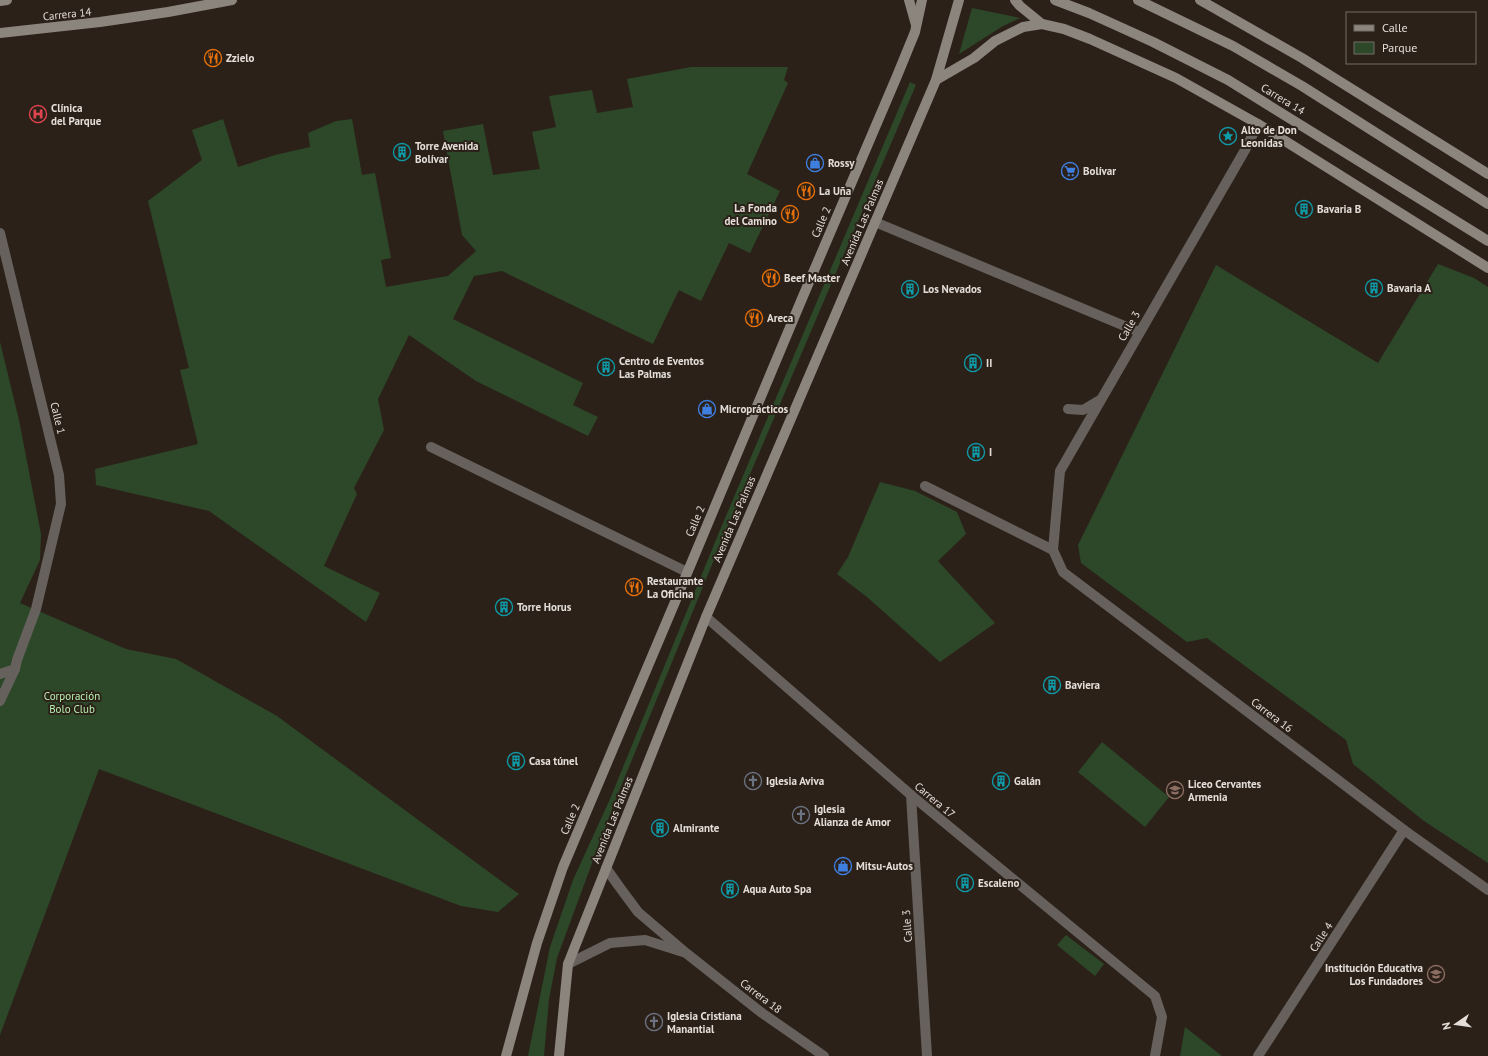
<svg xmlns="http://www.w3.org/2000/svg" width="1488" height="1056" font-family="'PT Sans',sans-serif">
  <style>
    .green { fill: #2d4828 }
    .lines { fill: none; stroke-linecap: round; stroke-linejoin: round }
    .service { stroke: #66615d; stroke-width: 10 }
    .pedestrian { stroke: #66615d; stroke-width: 10 }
    .minor { stroke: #66615d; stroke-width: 10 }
    .tertiary { stroke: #66615d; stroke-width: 10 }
    .secondary { stroke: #8c857d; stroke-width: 10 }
    .labels { text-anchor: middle; stroke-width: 4; stroke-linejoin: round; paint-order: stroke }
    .street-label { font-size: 11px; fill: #e4ddd8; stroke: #2b2119 }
    .poi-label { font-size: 11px; font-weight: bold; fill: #e4ddd8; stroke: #2b2119; text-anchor: start }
    .park-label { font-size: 11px; fill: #b6f0ad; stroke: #2b2119 }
  </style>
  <rect width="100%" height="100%" fill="#2b2119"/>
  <!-- green -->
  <g class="green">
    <polygon points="972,8 1020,18 1003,26 959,54"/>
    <polygon points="691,67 788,67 784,80 788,83 747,174 780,191 750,253 729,243 701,301 679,290 653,344 502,271 474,276 453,319 583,383 573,405 598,417 588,436 476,381 409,335 378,399 384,430 354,488 357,494 324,566 380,593 366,622 209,511 96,485 95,469 198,444 180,370 189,368 148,201 202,160 192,130 223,119 238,167 275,155 310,147 308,133 336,121 352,119 362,175 375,173 391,258 381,260 386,287 448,276 476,251 462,235 443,131 483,124 493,175 540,169 532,132 556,127 549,96 592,90 597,113 633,107 627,79"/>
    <polygon points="910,82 916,85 725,533 615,801 557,958 549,999 544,1056 528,1056 550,947 573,880 610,799 720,530"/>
    <polygon points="1438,264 1474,278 1488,287 1488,863 1424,821 1353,764 1346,740 1207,638 1187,642 1081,563 1078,545 1216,265 1378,363"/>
    <polygon points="0,342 19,420 41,534 40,560 20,603 126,649 176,659 277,716 519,894 498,912 461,906 99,769 0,1035"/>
    <polygon points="880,482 915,491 957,512 966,534 938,561 995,623 940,662 867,597 837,574 848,557"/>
    <polygon points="1102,742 1169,797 1145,827 1078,772"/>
    <polygon points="1066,935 1104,964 1095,976 1057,945"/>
    <polygon points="1185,1027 1222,1056 1180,1056"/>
  </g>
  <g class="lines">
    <!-- service -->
    <g class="service">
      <polyline points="875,222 1139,332"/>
      <polyline points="1068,409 1083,410 1100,400"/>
      <polyline points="925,486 1053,550"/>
      <polyline points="0,674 15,669"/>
    </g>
    <!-- pedestrian -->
    <polyline class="pedestrian" points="431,447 687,572"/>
    <!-- minor -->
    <g class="minor">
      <polyline points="1258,124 1245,150 1060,471 1053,550 1063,572 1404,830 1488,890"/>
      <polyline points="0,233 59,475 61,504 36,609 17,660 15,669 0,701"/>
      <polyline points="706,617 911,795 1155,996 1162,1017 1155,1056"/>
      <polyline points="911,795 927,1056"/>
      <polyline points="1258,1056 1404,830"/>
    </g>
    <!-- tertiary -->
    <g class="tertiary">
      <polyline points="606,868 618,885 638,912 686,953 762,1013 824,1056"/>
      <polyline points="568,964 610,943 645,940 683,952"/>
    </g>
    <!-- secondary -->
    <g class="secondary">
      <polyline points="909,0 916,25"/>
      <polyline points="1015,0 1020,6 1042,24"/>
      <polyline points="1055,0 1089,13 1153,42 1228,80 1488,241"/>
      <polyline points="1138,0 1233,46 1302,86 1488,204"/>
      <polyline points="1200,0 1302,58 1488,174"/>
      <polyline points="0,1 7,0"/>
      <polyline points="0,33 100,22 168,12 232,0"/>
      <polyline points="936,80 974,58 995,41 1023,27 1042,24 1064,29 1090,39 1176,78 1258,124 1488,268"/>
      <polyline points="506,1056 537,943 563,867 675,602 801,301 897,76 915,32 922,0"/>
      <polyline points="559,1056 568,964 706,617 936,80 959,0"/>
    </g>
  </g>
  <!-- icons -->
  <defs>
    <g id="restaurant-ring" transform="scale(0.9)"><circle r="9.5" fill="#2b2119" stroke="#e8710a" stroke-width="1.5"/><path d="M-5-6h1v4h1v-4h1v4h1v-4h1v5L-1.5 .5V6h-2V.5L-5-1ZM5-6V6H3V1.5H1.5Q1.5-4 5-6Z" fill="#e8710a"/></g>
    <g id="hospital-ring" transform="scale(0.9)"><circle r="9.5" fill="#2b2119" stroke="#e0444e" stroke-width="1.5"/><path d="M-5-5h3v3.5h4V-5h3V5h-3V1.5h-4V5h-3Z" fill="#e0444e"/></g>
    <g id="sight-ring" transform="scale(0.9)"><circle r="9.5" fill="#2b2119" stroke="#0f9aa8" stroke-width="1.5"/><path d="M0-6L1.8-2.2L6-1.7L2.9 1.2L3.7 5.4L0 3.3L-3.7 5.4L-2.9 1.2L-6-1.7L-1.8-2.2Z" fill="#0f9aa8"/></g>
    <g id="building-ring" transform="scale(0.9)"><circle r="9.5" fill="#2b2119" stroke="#0f9aa8" stroke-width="1.5"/><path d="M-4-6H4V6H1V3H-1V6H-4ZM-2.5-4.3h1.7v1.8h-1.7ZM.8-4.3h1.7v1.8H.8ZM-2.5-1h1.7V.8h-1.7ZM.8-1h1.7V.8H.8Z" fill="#0f9aa8"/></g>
    <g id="shop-ring" transform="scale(0.9)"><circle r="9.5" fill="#2b2119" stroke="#3f7fe0" stroke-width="1.5"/><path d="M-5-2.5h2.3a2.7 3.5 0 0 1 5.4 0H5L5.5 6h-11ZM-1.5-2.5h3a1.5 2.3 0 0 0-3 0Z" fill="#3f7fe0"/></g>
    <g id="supermarket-ring" transform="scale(0.9)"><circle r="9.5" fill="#2b2119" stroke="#3f7fe0" stroke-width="1.5"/><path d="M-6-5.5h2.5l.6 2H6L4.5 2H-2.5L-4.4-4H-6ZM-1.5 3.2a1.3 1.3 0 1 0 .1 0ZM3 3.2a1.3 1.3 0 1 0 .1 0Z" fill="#3f7fe0"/></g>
    <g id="church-ring" transform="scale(0.9)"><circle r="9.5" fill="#2b2119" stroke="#6b7280" stroke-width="1.5"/><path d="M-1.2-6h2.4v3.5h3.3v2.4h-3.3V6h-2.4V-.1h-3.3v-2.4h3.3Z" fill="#6b7280"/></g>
    <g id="university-ring" transform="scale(0.9)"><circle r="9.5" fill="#2b2119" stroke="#8d6e63" stroke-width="1.5"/><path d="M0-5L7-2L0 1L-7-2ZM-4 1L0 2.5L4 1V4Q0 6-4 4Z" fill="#8d6e63"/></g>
    <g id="school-ring" transform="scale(0.9)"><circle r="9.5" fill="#2b2119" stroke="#8d6e63" stroke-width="1.5"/><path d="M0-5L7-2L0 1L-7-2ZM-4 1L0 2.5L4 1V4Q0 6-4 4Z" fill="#8d6e63"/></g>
  </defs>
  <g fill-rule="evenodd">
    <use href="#restaurant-ring" x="213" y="58"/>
    <use href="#hospital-ring" x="38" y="114"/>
    <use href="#sight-ring" x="1228" y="136"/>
    <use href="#building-ring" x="402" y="152"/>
    <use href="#shop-ring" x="815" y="163"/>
    <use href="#supermarket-ring" x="1070" y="171"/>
    <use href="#restaurant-ring" x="806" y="191"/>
    <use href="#building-ring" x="1304" y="209"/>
    <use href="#restaurant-ring" x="790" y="214"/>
    <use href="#restaurant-ring" x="771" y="278"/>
    <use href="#building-ring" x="1374" y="288"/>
    <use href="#building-ring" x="910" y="289"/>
    <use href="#restaurant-ring" x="754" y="318"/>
    <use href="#building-ring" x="973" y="363"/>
    <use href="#building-ring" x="606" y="367"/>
    <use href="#shop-ring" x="707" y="409"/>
    <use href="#building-ring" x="976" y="452"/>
    <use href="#restaurant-ring" x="634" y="587"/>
    <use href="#building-ring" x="504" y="607"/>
    <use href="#building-ring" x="1052" y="685"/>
    <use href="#building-ring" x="516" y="761"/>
    <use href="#church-ring" x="753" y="781"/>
    <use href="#building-ring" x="1001" y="781"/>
    <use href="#university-ring" x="1175" y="790"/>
    <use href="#church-ring" x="801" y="815"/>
    <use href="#building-ring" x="660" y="828"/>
    <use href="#shop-ring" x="843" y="866"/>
    <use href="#building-ring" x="965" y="883"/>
    <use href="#building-ring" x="730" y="889"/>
    <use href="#school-ring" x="1436" y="974"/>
    <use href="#church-ring" x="654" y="1022"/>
  </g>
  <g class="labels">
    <!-- street labels -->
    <g class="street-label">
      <text transform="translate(67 14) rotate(-6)" y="4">Carrera 14</text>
      <text transform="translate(1283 99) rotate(31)" y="4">Carrera 14</text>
      <text transform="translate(821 222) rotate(-67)" y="4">Calle 2</text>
      <text transform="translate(862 222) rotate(-67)" y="4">Avenida Las Palmas</text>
      <text transform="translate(1129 326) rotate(-60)" y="4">Calle 3</text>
      <text transform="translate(58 418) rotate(76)" y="4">Calle 1</text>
      <text transform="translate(734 519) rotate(-67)" y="4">Avenida Las Palmas</text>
      <text transform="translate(695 521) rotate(-67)" y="4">Calle 2</text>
      <text transform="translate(1272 715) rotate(37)" y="4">Carrera 16</text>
      <text transform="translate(935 800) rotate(40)" y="4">Carrera 17</text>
      <text transform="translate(570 819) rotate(-67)" y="4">Calle 2</text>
      <text transform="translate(612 820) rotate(-68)" y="4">Avenida Las Palmas</text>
      <text transform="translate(907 926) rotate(-94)" y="4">Calle 3</text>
      <text transform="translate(1321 937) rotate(-57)" y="4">Calle 4</text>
      <text transform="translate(761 996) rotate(37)" y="4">Carrera 18</text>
    </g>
    <!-- poi labels -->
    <g class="poi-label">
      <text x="226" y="62">Zzielo</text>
      <text x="51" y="112">Clínica<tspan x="51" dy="13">del Parque</tspan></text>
      <text x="1241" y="134">Alto de Don<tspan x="1241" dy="13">Leonidas</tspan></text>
      <text x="415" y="150">Torre Avenida<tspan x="415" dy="13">Bolívar</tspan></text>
      <text x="828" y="167">Rossy</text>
      <text x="1083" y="175">Bolívar</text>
      <text x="819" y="195">La Uña</text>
      <text x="777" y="212" text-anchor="end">La Fonda<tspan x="777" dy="13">del Camino</tspan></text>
      <text x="1317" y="213">Bavaria B</text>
      <text x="784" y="282">Beef Master</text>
      <text x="1387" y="292">Bavaria A</text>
      <text x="923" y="293">Los Nevados</text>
      <text x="767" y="322">Areca</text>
      <text x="619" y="365">Centro de Eventos<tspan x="619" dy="13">Las Palmas</tspan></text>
      <text x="986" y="367">II</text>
      <text x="720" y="413">Microprácticos</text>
      <text x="989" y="456">I</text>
      <text x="647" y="585">Restaurante<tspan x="647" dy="13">La Oficina</tspan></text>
      <text x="517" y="611">Torre Horus</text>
      <text x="1065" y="689">Baviera</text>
      <text x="529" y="765">Casa túnel</text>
      <text x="766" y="785">Iglesia Aviva</text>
      <text x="1014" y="785">Galán</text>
      <text x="1188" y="788">Liceo Cervantes<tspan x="1188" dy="13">Armenia</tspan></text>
      <text x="814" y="813">Iglesia<tspan x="814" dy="13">Alianza de Amor</tspan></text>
      <text x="673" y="832">Almirante</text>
      <text x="856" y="870">Mitsu-Autos</text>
      <text x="978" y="887">Escaleno</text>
      <text x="743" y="893">Aqua Auto Spa</text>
      <text x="1423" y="972" text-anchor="end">Institución Educativa<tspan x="1423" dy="13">Los Fundadores</tspan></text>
      <text x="667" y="1020">Iglesia Cristiana<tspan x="667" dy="13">Manantial</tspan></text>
    </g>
    <!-- park labels -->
    <g class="park-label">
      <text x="72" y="700">Corporación<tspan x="72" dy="13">Bolo Club</tspan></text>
    </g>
  </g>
  <!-- legend -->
  <rect x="1346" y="12" width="130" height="52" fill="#2b2119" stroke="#756c65"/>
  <rect x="1354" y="25" width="20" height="6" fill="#8c857d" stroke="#756c65"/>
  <text x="1382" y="32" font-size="12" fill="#e4ddd8">Calle</text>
  <rect x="1354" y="42" width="20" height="12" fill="#2d4828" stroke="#756c65"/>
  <text x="1382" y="52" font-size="12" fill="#e4ddd8">Parque</text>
  <!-- north arrow -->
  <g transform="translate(1456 1024) rotate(257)" stroke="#2b2119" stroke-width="3" paint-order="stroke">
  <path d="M0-3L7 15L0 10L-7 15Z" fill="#e4ddd8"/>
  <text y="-6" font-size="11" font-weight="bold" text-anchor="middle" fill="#e4ddd8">N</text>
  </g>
</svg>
